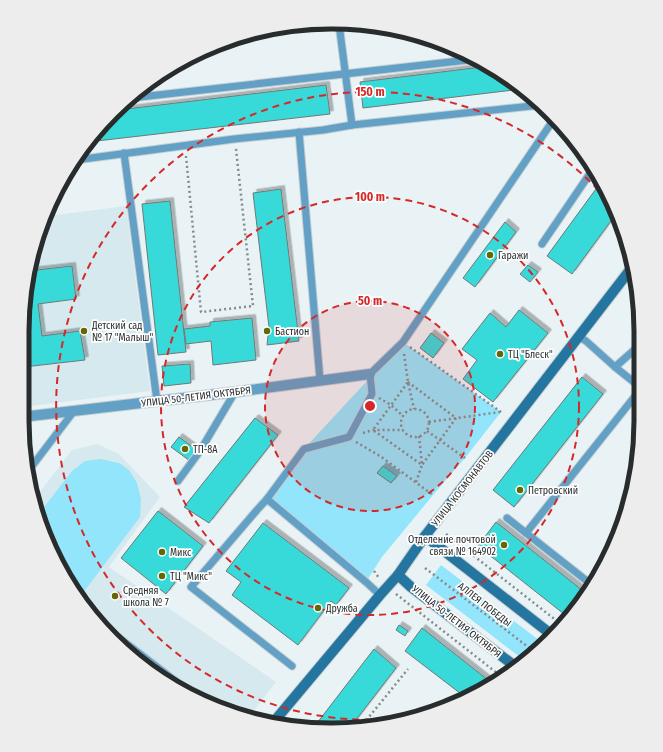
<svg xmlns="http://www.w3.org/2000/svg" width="663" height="752" font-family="'Fira Sans Condensed',sans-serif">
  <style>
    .built { fill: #d5e9ee }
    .park { fill: #92e5fa }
    .building { fill: #39d9d9; stroke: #6f7978; filter: url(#shadow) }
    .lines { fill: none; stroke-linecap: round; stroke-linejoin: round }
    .service-casing { stroke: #c6cfd2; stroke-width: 9 }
    .minor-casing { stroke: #c6cfd2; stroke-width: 12 }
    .secondary-casing { stroke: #c6cfd2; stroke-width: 12 }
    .path { stroke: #848b8d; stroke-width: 2.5; stroke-dasharray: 2 3; stroke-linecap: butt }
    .service { stroke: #63a0c5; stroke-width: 7 }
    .minor { stroke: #63a0c5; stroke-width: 10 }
    .secondary { stroke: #2475a0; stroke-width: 10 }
    .ring { fill: none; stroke: #d62828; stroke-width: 2; stroke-dasharray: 7 5 }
    .poi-dot { fill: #636704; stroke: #fefefe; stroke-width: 1.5 }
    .labels { text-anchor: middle; stroke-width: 3.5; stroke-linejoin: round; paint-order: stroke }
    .poi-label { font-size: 10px; fill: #282c2d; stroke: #fefefe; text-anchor: start }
    .street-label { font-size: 10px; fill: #282c2d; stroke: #fefefe }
    .rim { fill: none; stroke: #282c2d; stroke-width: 5 }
    .centre { fill: #d62828; stroke: #fefefe; stroke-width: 2 }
    .ring-label { font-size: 12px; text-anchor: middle; font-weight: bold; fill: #d62828; stroke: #fefefe; stroke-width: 3.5; stroke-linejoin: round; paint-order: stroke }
  </style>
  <defs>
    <filter id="shadow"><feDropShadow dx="3.5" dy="-3.5" stdDeviation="0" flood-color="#0004"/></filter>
  </defs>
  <rect width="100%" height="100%" fill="#e9f3f6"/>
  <!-- built -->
  <g class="built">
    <polygon points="126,206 150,391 23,407 28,271 49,216"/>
    <polygon points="97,444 119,454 160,497 109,567 276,682 249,717 213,706 143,666 99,624 54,558 33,501 72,450"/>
  </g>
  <!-- park -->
  <g class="park">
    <polygon points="403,342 501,412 465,458 433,495 382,557 366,582 267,499 304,449"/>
    <polygon points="100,459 119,463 129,470 137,483 141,499 140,517 80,597 54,558 38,515 72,471 85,461"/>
    <polygon points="441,565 544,644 535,653 525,661 426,585"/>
  </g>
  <!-- building -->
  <g class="building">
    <polygon points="490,66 522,89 363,108 360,82"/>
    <polygon points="326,85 330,114 88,142 99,127 118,110"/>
    <polygon points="601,182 609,194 616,214 572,274 547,256"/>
    <polygon points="281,189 299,341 267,345 269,327 253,193"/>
    <polygon points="170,201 186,352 158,355 142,204"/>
    <polygon points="505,222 516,232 475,287 463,278"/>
    <polygon points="528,265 538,272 530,282 520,274"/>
    <polygon points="72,266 76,299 38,304 42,336 80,331 85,360 24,367 28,271"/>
    <polygon points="519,310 548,333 493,402 463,379 477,360 462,349 490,313 506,327"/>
    <polygon points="252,318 256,360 213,365 211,341 186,344 184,329 210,326 210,322"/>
    <polygon points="431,333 444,343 433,358 420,348"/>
    <polygon points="640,362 640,370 636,367"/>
    <polygon points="190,364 191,383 164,386 162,366"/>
    <polygon points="582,377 603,394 514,507 493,490"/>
    <polygon points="255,418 278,435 209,523 184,507"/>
    <polygon points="179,437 198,451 190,461 171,447"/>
    <polygon points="383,466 397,476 391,483 377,473"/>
    <polygon points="158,511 203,546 166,594 121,558"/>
    <polygon points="496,522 587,594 577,609 569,618 478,546"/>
    <polygon points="263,523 349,588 336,605 331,601 298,645 232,595 241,582 226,571"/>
    <polygon points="399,625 408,631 405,636 396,630"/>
    <polygon points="422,628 493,684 486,689 465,697 405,651"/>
    <polygon points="374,649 396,668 349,729 314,727"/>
  </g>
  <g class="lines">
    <!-- service casing -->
    <g class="service-casing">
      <g id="service">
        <polyline points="339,24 352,125"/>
        <polyline points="131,98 477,59"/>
        <polyline points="299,132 320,380"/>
        <polyline points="124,153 157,401"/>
        <polyline points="76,160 234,139 323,130 352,125 541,105"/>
        <polyline points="542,244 593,169"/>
        <polyline points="578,336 586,341 615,367 640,345"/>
        <polyline points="615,367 640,387"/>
        <polyline points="29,470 74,411"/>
        <polyline points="178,481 200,451 235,392"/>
        <polyline points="267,499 304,449 349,437 372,394 370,374 403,342 554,119"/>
        <polyline points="507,518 592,585"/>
        <polyline points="526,533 640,390"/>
        <polyline points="97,621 195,696"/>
        <polyline points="292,666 191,587 257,510 267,499 366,582 380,595"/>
      </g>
    </g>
    <!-- minor casing -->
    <g class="minor-casing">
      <polyline id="minor" points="22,417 235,392 370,374"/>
    </g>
    <!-- secondary casing -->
    <g class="secondary-casing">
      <g id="secondary">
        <polyline points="425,536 552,635"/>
        <polyline points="398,575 411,587 516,667"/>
        <polyline points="272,724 380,595 398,575 425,536 633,266"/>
      </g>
    </g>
    <!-- path -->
    <g class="path">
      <polyline points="186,156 201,312 253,306 236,149"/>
      <polyline points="410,347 501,412"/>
      <polyline points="404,354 408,382 414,409"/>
      <polygon points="408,382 456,418 422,465 373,430"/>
      <polyline points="379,398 391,405 403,416"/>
      <circle cx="415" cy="423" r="14"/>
      <polyline points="429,422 500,412"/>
      <polyline points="427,431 465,458"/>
      <polyline points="363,433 373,430 403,430"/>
      <polyline points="356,442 380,456 433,495"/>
      <polyline points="416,482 422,465 419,436"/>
      <polyline points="446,534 562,625"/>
      <polyline points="425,568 536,653"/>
      <polyline points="374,571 379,578"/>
      <polyline points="396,594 502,677"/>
      <polyline points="360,728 408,669"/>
    </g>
    <!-- service -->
    <use href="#service" class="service"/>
    <!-- minor -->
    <use href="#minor" class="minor"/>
    <!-- secondary -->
    <use href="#secondary" class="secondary"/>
  </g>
  <!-- distance rings -->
  <circle cx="370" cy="406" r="105" fill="#d62828" fill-opacity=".12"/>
  <g class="ring">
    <circle cx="370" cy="406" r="105"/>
    <circle cx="370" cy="406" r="209"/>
    <path d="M419 716A314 314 0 1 1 614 208"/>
  </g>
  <!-- markers -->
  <g class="poi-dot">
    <circle cx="490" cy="255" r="4"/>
    <circle cx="84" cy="331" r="4"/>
    <circle cx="267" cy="331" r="4"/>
    <circle cx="500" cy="354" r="4"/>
    <circle cx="185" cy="449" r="4"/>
    <circle cx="520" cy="490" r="4"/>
    <circle cx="504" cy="545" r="4"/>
    <circle cx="162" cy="552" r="4"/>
    <circle cx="162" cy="576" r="4"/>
    <circle cx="115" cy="596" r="4"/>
    <circle cx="318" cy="608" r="4"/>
  </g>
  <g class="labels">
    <!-- poi labels -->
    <g class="poi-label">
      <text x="498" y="259">Гаражи</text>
      <text x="92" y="329">Детский сад<tspan x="92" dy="12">№ 17 "Малыш"</tspan></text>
      <text x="275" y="335">Бастион</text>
      <text x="508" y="358">ТЦ "Блеск"</text>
      <text x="193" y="453">ТП-8А</text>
      <text x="528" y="494">Петровский</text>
      <text x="496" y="543" text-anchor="end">Отделение почтовой<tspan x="496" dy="12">связи № 164902</tspan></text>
      <text x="170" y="556">Микс</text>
      <text x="170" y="580">ТЦ "Микс"</text>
      <text x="123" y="594">Средняя<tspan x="123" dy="12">школа № 7</tspan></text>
      <text x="326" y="612">Дружба</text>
    </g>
    <!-- street labels -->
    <g class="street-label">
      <text transform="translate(196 396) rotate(-7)" y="4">УЛИЦА 50-ЛЕТИЯ ОКТЯБРЯ</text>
      <text transform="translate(462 488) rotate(-52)" y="4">УЛИЦА КОСМОНАВТОВ</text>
      <text transform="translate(485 604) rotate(38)" y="4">АЛЛЕЯ ПОБЕДЫ</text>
      <text transform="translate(457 621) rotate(38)" y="4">УЛИЦА 50-ЛЕТИЯ ОКТЯБРЯ</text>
    </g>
  </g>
  <!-- crop -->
  <path d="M0 0H663V752H0ZM331 29H332A302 302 0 0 1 634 331V421A302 302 0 0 1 332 723H331A302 302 0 0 1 29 421V331A302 302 0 0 1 331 29Z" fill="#ededed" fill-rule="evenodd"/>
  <path class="rim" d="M331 29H332A302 302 0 0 1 634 331V421A302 302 0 0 1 332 723H331A302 302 0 0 1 29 421V331A302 302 0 0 1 331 29Z"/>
  <circle cx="370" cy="406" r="6" class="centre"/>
  <g class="ring-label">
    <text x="370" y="96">150 m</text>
    <text x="370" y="201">100 m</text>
    <text x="370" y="305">50 m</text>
  </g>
</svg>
